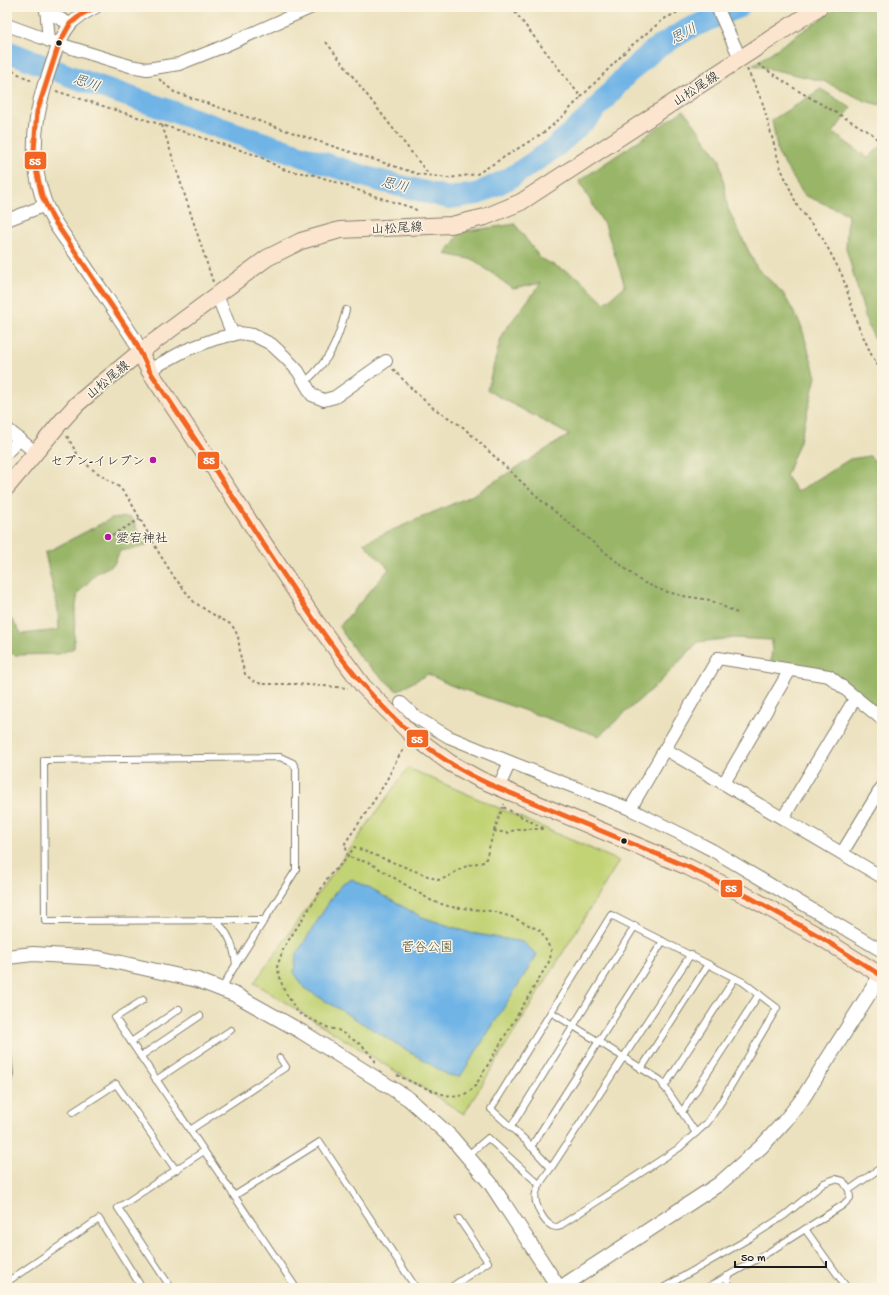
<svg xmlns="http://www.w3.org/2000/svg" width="889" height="1295" font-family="'Gochi Hand','Klee One',sans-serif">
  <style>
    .green { fill: #c2d376; stroke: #6f7849 }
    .forest { fill: #99b567; stroke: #5a6842 }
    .water { fill: #70b4e6; stroke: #466881 }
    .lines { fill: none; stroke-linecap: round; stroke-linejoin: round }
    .river { stroke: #70b4e6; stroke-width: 22 }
    .service-casing { stroke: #847e6d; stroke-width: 8 }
    .minor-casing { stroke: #847e6d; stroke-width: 14 }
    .tertiary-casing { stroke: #847e6d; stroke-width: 16 }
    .secondary-casing { stroke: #847e6d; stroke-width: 18 }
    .path { stroke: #847e6d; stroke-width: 2; stroke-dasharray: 3 3; stroke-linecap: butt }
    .service { stroke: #fff; stroke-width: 6 }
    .minor { stroke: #fff; stroke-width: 12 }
    .tertiary { stroke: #fff; stroke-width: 14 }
    .secondary { stroke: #fce5cf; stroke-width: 16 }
    .bus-1-casing { stroke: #fcf5e5; stroke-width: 8 }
    .bus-1 { stroke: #f26522; stroke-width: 5 }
    .bus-dot { fill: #1c1c1c; stroke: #fcf5e5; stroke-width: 1.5 }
    .poi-dot { fill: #b5179e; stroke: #fcf5e5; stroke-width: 1.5 }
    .labels { text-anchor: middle; stroke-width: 3; stroke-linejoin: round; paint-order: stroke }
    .street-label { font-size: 13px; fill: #1c1c1c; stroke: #fcf5e5 }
    .poi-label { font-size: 13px; fill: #1c1c1c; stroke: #fcf5e5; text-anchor: end }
    .park-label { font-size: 13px; fill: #4e5337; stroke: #fcf5e5 }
    .water-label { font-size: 14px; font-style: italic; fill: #3e596d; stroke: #fcf5e5 }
    .line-badge { stroke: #fcf5e5; stroke-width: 1.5 }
    .badge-label { font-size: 11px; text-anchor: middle; font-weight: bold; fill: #fff }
  </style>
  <rect width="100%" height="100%" fill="#fcf5e5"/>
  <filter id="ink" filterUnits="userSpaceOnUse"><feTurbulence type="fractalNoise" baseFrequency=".025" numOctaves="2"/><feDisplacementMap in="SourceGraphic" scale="8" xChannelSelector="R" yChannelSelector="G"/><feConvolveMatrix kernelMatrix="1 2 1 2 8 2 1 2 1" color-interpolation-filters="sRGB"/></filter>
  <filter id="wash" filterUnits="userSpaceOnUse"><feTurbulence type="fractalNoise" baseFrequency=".012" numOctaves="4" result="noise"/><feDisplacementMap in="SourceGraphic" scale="16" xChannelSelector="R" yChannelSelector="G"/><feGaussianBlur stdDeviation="0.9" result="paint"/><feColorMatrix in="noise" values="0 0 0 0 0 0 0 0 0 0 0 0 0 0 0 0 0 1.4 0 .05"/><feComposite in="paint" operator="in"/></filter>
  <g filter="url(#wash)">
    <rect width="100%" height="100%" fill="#ebe1be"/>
    <!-- green -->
    <polygon class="green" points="408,768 619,861 464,1114 254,983"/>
    <!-- forest -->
    <g class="forest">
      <polygon points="838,7 882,7 882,101 880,105 865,101 823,81 753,65"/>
      <polygon points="821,89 851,108 833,133 868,158 882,145 882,355 867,323 846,248 848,214 804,195 778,154 772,120"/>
      <polygon points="684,110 720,160 728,209 757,268 783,293 801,325 816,377 800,441 786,476 797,492 850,459 870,456 882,468 882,712 844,681 771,662 772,640 733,638 698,642 663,679 599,736 450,685 428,674 397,691 360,658 339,627 389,569 363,543 473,495 569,435 487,390 502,334 541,283 513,289 474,260 445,254 461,232 515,224 540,258 579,278 605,303 625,286 606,228 579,181"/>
      <polygon points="131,517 147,546 120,551 114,564 97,573 78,593 75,611 74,648 59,654 15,655 7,651 7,619 11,619 22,634 59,630 58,610 45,553 112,518"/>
    </g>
    <!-- water -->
    <polygon class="water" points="352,879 422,917 471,933 523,942 537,955 460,1077 448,1075 304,988 294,972 296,955 334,894 343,884"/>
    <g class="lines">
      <!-- river -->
      <polyline class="river" points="7,51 75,78 311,159 373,179 449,198 477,194 510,178 553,149 587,119 627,74 655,49 688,29 739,7"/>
    </g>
  </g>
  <g filter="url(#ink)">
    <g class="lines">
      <!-- service casing -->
      <g class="service-casing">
        <g id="service">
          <path d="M 305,382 C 331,359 337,343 346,310"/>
          <path d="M 214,920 C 229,931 234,947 236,965"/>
          <polyline points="222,989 230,974 296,870 296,769 293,763 280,757 44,760 45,921 265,920"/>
          <polyline points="143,1000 115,1018 296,1288"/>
          <polyline points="551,1012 660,1080 696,1133"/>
          <polyline points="131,1042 179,1009"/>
          <polyline points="7,1046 10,1074 7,1086"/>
          <polyline points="141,1056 200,1016"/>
          <polyline points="641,1069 708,964"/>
          <polyline points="156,1080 231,1030"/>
          <polyline points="664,1087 735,978"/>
          <polyline points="73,1112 116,1084 176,1170"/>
          <polyline points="682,1112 759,994"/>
          <polyline points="511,1127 635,926"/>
          <polyline points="190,1130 286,1067 280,1058"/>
          <polyline points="531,1147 663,941"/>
          <polyline points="467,1156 488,1138 540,1185"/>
          <path d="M 551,1168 L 525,1140 L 491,1109 L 611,915 L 743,982 L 777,1008 L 723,1099 L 707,1123 L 679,1148 L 558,1227 C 556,1227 554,1227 552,1226 C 543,1222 533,1202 536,1193 C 538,1184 546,1175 551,1168 L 691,954"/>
          <polyline points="849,1190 882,1167"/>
          <polyline points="234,1196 320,1142 416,1288"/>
          <polyline points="805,1229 847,1288"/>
          <polyline points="727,1276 729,1288"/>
          <polyline points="7,1282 99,1219 142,1288"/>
          <polyline points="171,1288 118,1208 204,1151"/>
          <polyline points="450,1288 488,1262 459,1219"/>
          <polyline points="663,1288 750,1238 785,1215 824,1183 835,1179 843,1181 849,1190 850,1198 843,1205 769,1252 707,1288"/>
        </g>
      </g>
      <!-- minor casing -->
      <g class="minor-casing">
        <g id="minor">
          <polyline points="46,7 49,41"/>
          <polyline points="717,7 740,58"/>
          <polyline points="46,11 70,24"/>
          <polyline points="7,25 59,44 130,66 147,69 179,64 217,49 312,7"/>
          <path d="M 45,84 C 52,65 57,41 70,25 C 76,17 87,12 96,7"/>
          <polyline points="7,220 46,205"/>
          <polyline points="217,295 233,335"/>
          <polyline points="149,370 186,350 215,339 239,333 253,335 271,344 285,357 298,371 312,395 324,400 335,397 386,361"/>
          <polyline points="7,429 35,452"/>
          <polyline points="7,452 20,439"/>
          <polyline points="401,703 417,718 449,737 510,762"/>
          <polyline points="665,749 882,877"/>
          <polyline points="724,783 790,670"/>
          <polyline points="498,788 510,762 630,809 685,836 712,850 882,951"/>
          <polyline points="630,809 718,658 829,676 882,719"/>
          <polyline points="783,818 856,697"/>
          <polyline points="842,853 882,787"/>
        </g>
      </g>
      <!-- tertiary casing -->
      <g class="tertiary-casing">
        <g id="tertiary">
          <path d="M 45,84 C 34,120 30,158 42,195 C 48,216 63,235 76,253 C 95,282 115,310 134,339 L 140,352"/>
          <polyline points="7,957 33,954 99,958 197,980 236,995 302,1032 409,1099 451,1137 491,1184 559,1288"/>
          <polyline points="560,1288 719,1184 761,1147 784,1122 801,1101 881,975"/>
        </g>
      </g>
      <!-- secondary casing -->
      <g class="secondary-casing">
        <g id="secondary">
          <polyline points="140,352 149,370 314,619 363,686 412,735 450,763 479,779 688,867 749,897 817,935 882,976"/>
          <polyline points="7,487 60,423 77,404 96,388 140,352 267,258 301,241 340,230 451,225 485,217 521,202 819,7"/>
        </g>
      </g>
      <!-- path -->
      <g class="path">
        <polyline points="511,7 581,97 631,46 664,19 688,7"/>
        <polyline points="326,42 429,175"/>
        <polyline points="758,64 797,90 871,133 882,144"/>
        <polyline points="7,68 32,81"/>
        <polyline points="747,69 762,101 780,166 797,205 823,239 842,275 857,323 872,356 882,372"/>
        <polyline points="159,79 174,92 329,145 418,174 448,178 477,174 546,131 563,116 581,97"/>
        <polyline points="56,91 259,156 282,169 295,172 311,174 333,181 374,196 413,208 419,212"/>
        <polyline points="162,125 213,282"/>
        <polyline points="393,369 415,392 432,407 463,427 543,502 642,582 664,591 683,596 710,600 737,613"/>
        <polyline points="67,436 80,459 92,469 119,487 128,497 159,553 174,577 194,602 209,612 232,625 238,636 241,660 245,674 253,681 262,684 297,684 348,688"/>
        <polyline points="112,535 140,519"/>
        <polyline points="494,831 503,807"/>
        <path d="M 376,1062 L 363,1046 L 338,1030 L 329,1028 L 298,1013 L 283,988 L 277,967 L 284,947 L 313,903 L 328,877 L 348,857 L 354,847 L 438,880 C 451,877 450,874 461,869 C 469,864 476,863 485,862 L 494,831 L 508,833 L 516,829 L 545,829 L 503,807 L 504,804"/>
        <path d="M 397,1075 C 409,1081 437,1094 451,1096 C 460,1098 467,1093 474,1088 L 550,960 L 551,950 L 541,931 L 512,917 L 491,911 L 451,907 L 432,901 L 370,863 L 348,857 L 345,843 C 359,823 373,803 385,783 C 392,771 396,758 405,748"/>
      </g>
      <!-- service -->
      <use href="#service" class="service"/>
      <!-- minor -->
      <use href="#minor" class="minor"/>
      <!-- tertiary -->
      <use href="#tertiary" class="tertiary"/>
      <!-- secondary -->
      <use href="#secondary" class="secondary"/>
      <!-- bus-1 casing -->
      <g class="bus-1-casing">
        <path id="bus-1" d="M 96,7 L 82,14 L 70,24 L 59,44 L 37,112 L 34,150 L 37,174 L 42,196 L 53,219 L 134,339 L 149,370 C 187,427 225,484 262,542 C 315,621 368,711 450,763 C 465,773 482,781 498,788 L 688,867 L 749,897 L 817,935 L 882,976"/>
      </g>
      <!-- bus-1 -->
      <use href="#bus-1" class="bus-1"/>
    </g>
  </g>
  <!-- markers -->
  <g class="bus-dot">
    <circle cx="59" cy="43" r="3.5"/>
    <circle cx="624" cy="841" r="3.5"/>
  </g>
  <g class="poi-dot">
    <circle cx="153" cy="460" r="4"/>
    <circle cx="108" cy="537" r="4"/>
  </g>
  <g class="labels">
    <!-- street labels -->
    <g class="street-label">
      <text transform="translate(695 88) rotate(-33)" y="5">山松尾線</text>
      <text transform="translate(397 227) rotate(-3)" y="5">山松尾線</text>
      <text transform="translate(107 379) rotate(-40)" y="5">山松尾線</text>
    </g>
    <!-- poi labels -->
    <g class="poi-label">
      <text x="145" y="465">セブン-イレブン</text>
      <text x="116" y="542" text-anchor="start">愛宕神社</text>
    </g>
    <!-- park labels -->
    <g class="park-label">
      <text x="427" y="951">菅谷公園</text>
    </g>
    <!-- water labels -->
    <g class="water-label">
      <text transform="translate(683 33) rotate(-28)" y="5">思川</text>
      <text transform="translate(87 82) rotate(19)" y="5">思川</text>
      <text transform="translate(395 184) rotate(14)" y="5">思川</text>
    </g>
  </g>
  <g class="line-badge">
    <rect x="24" y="151" width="23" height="19" rx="4" fill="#f26522"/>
    <rect x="197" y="451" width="23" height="19" rx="4" fill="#f26522"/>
    <rect x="406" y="729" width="23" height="19" rx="4" fill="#f26522"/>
    <rect x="720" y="879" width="23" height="19" rx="4" fill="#f26522"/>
  </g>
  <g class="badge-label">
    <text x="35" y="165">55</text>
    <text x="209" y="464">55</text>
    <text x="417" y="743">55</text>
    <text x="731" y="892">55</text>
  </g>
  <!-- margin -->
  <rect width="889" height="1295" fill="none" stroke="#fcf5e5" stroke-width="24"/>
  <!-- scale -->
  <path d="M735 1261v6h91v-6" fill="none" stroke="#1c1c1c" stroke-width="2"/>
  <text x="741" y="1261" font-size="12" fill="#1c1c1c" stroke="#fcf5e5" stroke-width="3" paint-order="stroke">50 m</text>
</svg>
